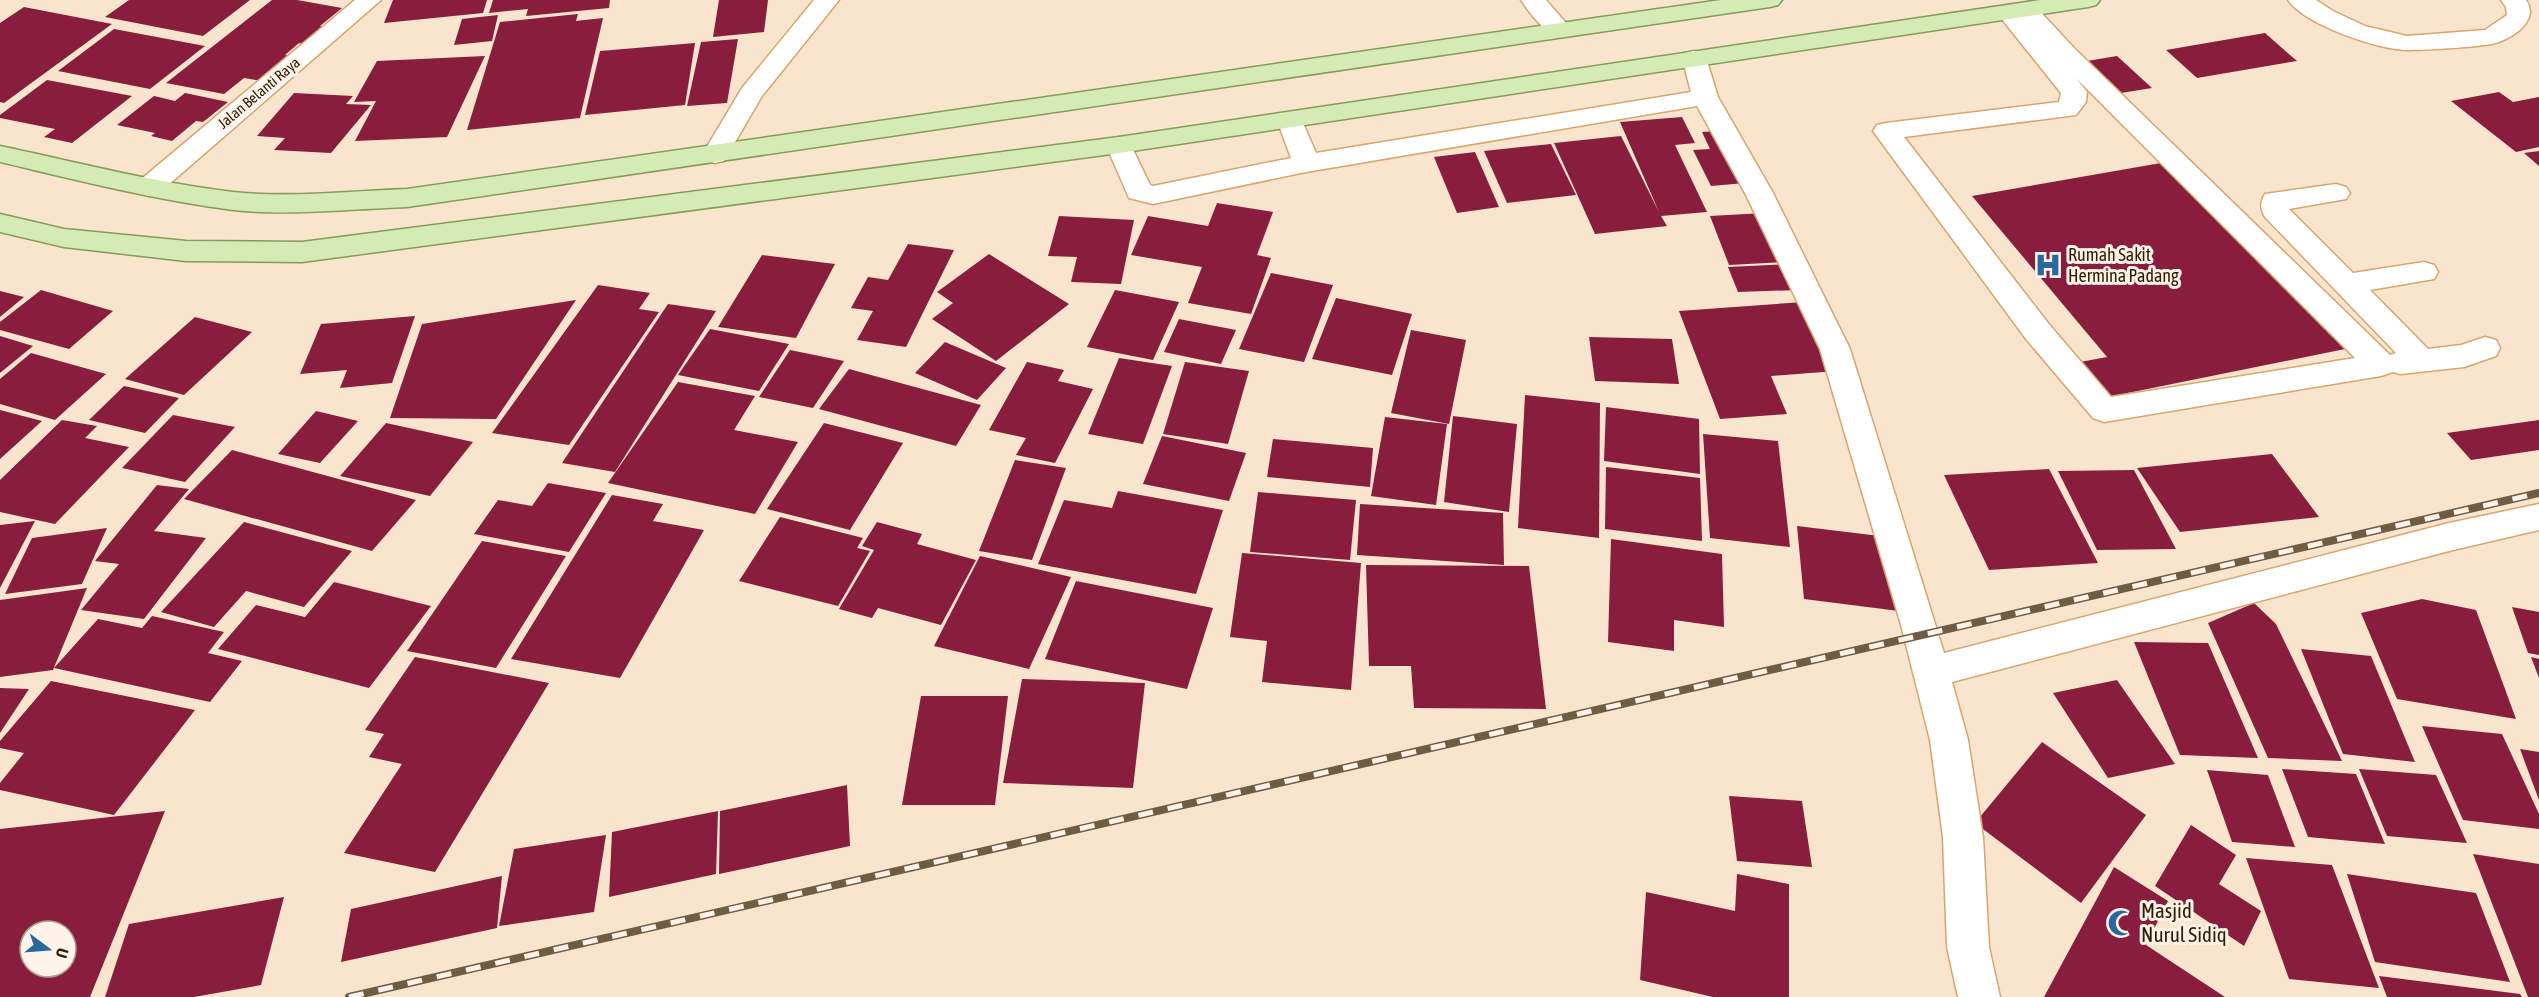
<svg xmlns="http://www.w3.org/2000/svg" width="2539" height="997" font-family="'Asap Condensed',sans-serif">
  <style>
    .building { fill: #881d3e; fill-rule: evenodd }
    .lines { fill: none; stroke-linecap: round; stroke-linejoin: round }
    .minor-casing { stroke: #d8a56c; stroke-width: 3 }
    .major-casing { stroke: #879a58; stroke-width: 3 }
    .minor { fill: #fff; fill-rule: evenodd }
    .major { fill: #d4ebb6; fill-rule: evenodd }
    .rail-casing { stroke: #705c44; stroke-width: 8 }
    .rail { stroke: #fef3e8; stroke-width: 5; stroke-dasharray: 15; stroke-linecap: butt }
    .labels { text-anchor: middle; stroke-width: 6; stroke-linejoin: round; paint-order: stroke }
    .far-street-label { font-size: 15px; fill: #2f1c04; stroke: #fef3e8 }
    .poi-label { font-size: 18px; fill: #2f1c04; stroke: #fef3e8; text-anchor: start }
    .near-poi-label { font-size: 21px; fill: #2f1c04; stroke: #fef3e8; text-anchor: start }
  </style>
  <rect width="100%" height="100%" fill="#f9e4cd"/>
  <!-- building -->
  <g class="building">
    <polygon points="129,0 250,0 203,36 105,17"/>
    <polygon points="272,0 297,0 342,8 320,26 326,28 305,45 299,43 285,55 292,56 262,81 244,78 224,94 166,83"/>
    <polygon points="393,0 487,0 483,13 384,23"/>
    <polygon points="493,0 610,0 609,8 526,16 528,9 489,13"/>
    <polygon points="719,0 768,0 764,32 713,37"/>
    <polygon points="24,7 112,24 4,103 0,102 0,23"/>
    <polygon points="578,14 576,21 603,18 580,118 467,130 500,22"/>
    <polygon points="498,15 492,41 454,45 462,19"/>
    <polygon points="114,29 205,46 150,89 58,71"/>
    <polygon points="2265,33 2297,61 2197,78 2166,50"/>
    <polygon points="738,39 727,103 687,106 701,42"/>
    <polygon points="695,43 685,105 585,115 600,51"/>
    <polygon points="485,56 447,137 355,141 376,101 354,102 377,61"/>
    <polygon points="2117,56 2152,88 2121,93 2087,61"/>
    <polygon points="47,80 132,96 72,143 44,137 55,129 0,118 0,115"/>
    <polygon points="2499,92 2513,102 2539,97 2539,147 2516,152 2451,101"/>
    <polygon points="185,93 228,102 203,122 196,121 172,141 151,136 155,133 117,125 154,96 175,101"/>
    <polygon points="294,93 353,96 346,104 371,105 331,153 274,150 285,138 257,136"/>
    <polygon points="1682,117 1695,143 1675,145 1707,212 1661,216 1667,226 1595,234 1554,143 1621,136 1659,212 1620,122"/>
    <polygon points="1718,131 1745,183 1711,186 1693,150 1710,149 1702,132"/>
    <polygon points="1551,144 1576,195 1507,203 1484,151"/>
    <polygon points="2539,151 2539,166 2524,153"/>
    <polygon points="1475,152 1499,207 1457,213 1434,157"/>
    <polygon points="2161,163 2345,349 2108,397 2080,362 2107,357 1972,196"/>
    <polygon points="1217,203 1273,212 1257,255 1271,258 1251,314 1188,303 1202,267 1131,255 1148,216 1208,226"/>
    <polygon points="1765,213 1786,262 1729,265 1710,216"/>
    <polygon points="1059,216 1134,220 1121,284 1071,282 1077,257 1048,256"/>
    <polygon points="908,244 954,250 906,347 857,340 873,311 851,308 868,277 888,280"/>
    <polygon points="989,254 1069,304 996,361 932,319 953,303 937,292"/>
    <polygon points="762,255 835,264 796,338 718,327"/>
    <polygon points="1788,264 1798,290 1738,292 1728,267"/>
    <polygon points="1271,273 1333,285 1304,362 1239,349"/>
    <polygon points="598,285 650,293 639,309 659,312 569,445 492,433"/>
    <polygon points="41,290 113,311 69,349 0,330 0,322"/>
    <polygon points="1115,290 1179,302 1153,360 1087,347"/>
    <polygon points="0,291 24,297 0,317"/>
    <polygon points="1336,298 1412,314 1392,375 1312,359"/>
    <polygon points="576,300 496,419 390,418 422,324"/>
    <polygon points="1804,302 1836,371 1771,376 1787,414 1720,419 1679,311"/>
    <polygon points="668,304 716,311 615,472 562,463"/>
    <polygon points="415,316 392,383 340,388 347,370 300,374 321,324"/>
    <polygon points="195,317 252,332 184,395 125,379"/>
    <polygon points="1179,319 1236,330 1221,364 1164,352"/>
    <polygon points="710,329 789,344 759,391 678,375"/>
    <polygon points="1411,330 1466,340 1449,424 1391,413"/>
    <polygon points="0,336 33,346 0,373"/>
    <polygon points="1589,337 1672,339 1679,384 1595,381"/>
    <polygon points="945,342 1006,368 977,400 915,373"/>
    <polygon points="790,350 844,361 813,408 759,397"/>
    <polygon points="31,353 106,374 55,420 0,404 0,379"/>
    <polygon points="1119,358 1172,366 1143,444 1088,434"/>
    <polygon points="1027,362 1064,370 1058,381 1093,389 1055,463 1016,455 1026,438 989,430"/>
    <polygon points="1185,362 1249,371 1228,444 1163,434"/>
    <polygon points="849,369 981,405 956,446 819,409"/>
    <polygon points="678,382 755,396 734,430 798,442 755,514 608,483"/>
    <polygon points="124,386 179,398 145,433 89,420"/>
    <polygon points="1525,395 1600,403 1599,538 1518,528"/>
    <polygon points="1606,407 1699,419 1700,474 1604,461"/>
    <polygon points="0,410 42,421 0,459"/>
    <polygon points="316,411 358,421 320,463 278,454"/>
    <polygon points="173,415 235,427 185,482 122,468"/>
    <polygon points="1453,416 1517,424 1509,512 1444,502"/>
    <polygon points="1385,417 1447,424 1436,505 1371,496"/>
    <polygon points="62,420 97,426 85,438 129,447 55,524 0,512 0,480"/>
    <polygon points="2539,420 2539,450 2471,460 2447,433"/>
    <polygon points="386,423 473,442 430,496 340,476"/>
    <polygon points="824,423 903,443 850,530 767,509"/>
    <polygon points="1703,434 1778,441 1790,547 1710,538"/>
    <polygon points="1162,436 1246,453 1229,501 1143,484"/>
    <polygon points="1273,439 1373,448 1370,487 1267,477"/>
    <polygon points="232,450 416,500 372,551 184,499"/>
    <polygon points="2272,454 2319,517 2180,532 2137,468"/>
    <polygon points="1015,460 1066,468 1032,560 979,551"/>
    <polygon points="1606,467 1700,478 1702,541 1605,529"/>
    <polygon points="2049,469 2098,563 1989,570 1944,475"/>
    <polygon points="2134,470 2176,549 2097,550 2058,471"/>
    <polygon points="548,483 606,493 569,552 474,534 498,500 532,506"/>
    <polygon points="157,485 189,489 154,531 206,538 144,619 81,610 119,564 95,561"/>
    <polygon points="1118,491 1223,510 1196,594 1038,564 1064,500 1112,508"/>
    <polygon points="1258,492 1356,500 1350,560 1250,552"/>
    <polygon points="612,495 663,504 653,521 704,530 620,678 511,659"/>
    <polygon points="1360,504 1503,513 1504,565 1357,555"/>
    <polygon points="780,517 863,538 857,548 870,551 838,606 739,581"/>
    <polygon points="35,521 0,588 0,525"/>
    <polygon points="244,522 352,551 304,607 246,591 214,627 161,612"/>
    <polygon points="877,522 922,534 917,544 976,560 941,625 878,608 872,618 839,609 874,550 862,546"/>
    <polygon points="1797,526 1888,537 1899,611 1804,599"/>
    <polygon points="107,528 82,584 5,594 32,538"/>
    <polygon points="1611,539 1722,554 1724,627 1674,620 1674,651 1608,642"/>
    <polygon points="482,541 566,556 496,668 407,651"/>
    <polygon points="1242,553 1361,563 1351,690 1262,682 1267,641 1230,637"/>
    <polygon points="980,556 1071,577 1029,669 934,646"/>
    <polygon points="1366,565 1529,566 1546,709 1414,708 1411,666 1369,666"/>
    <polygon points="1076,581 1213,608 1187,689 1045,659"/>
    <polygon points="334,582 431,606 369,688 218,649 256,605 305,617"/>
    <polygon points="87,588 53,670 0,677 0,600"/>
    <polygon points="2422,599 2476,610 2516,719 2397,699 2361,613"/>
    <polygon points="2254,603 2276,624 2342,761 2268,758 2208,623"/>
    <polygon points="2512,607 2539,612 2539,655 2528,653"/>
    <polygon points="152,616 224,632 208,653 242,661 210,702 54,668 98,619 142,628"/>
    <polygon points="2134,642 2208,643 2258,758 2180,755"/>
    <polygon points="2301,649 2371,656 2415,762 2343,754"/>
    <polygon points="415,657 549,683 435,872 344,853 402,764 369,757 384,734 365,730"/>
    <polygon points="2531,657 2539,659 2539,678"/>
    <polygon points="1022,679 1145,683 1133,788 1003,783"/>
    <polygon points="2117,680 2175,764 2108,778 2053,693"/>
    <polygon points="51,681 195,710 114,815 0,790 0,783 24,753 0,748 0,741"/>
    <polygon points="0,688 29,689 0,733"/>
    <polygon points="921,696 1008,696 995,805 902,805"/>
    <polygon points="2422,726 2502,734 2539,814 2539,829 2463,820"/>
    <polygon points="2042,742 2146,815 2081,903 1975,823"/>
    <polygon points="2520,749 2539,752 2539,800"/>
    <polygon points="2282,769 2356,774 2385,844 2308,837"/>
    <polygon points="2359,769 2436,775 2467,843 2387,836"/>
    <polygon points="2207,770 2268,775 2295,847 2232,842"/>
    <polygon points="847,785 850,846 719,874 720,811"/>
    <polygon points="1729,796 1802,801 1812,867 1737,861"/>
    <path d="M 165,811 L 90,997 L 0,997 L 0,829 ZM 30,931 L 66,931 L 66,967 L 30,967 Z"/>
    <polygon points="718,811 716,874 609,897 612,832"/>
    <polygon points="2191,825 2236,855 2219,884 2261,911 2244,946 2155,886"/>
    <polygon points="606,835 594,912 499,926 514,849"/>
    <polygon points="2473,854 2539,864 2539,997 2528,997"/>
    <polygon points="2246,858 2332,865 2379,988 2289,979"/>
    <polygon points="2114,867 2168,901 2146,945 2225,997 2044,997"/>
    <polygon points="1737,874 1789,884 1789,997 1713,997 1640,980 1646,892 1735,911"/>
    <polygon points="2347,874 2476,893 2510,982 2375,962"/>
    <polygon points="502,876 497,928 341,962 351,909"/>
    <polygon points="284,897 261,985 194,997 105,997 129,924"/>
    <polygon points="2379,976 2520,994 2522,997 2387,997"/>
  </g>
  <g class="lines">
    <!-- minor casing -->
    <g class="minor-casing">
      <g id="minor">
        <polygon points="355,0 381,0 159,193 149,196 139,193 135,187 139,181"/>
        <polygon points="814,0 839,0 762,96 724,161 715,163 706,161 702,155 742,88"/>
        <path d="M 1521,0 L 1546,0 L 1572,30 L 1569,35 C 1548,40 1532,16 1521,0 Z"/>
        <path d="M 2288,0 L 2316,0 L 2333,11 L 2365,26 L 2407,36 L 2485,30 L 2507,15 L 2506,7 L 2501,0 L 2526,0 C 2539,19 2517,35 2499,42 C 2488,47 2424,50 2408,50 C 2379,50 2305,25 2288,0 Z"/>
        <path d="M 2026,3 L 2034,5 L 2075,49 L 2390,355 L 2396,353 L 2265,217 C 2260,209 2260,202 2265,194 L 2336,184 L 2346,187 L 2350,193 L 2346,199 L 2289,209 L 2353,273 L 2424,262 L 2434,265 L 2438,272 L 2434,279 L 2370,290 L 2428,349 L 2461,345 L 2485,337 L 2496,340 L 2500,348 L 2496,356 L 2464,367 L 2401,374 L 2393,372 L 2381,376 L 2104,422 L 2093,418 L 2026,339 L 1873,131 L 1877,125 L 1886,123 L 2059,102 L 2061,93 L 1997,13 L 2001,8 L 2009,6 L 2016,7 ZM 2076,78 L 2355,358 L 2111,397 L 2048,323 L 1904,137 L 2076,115 L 2086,102 L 2087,92 Z"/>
        <polygon points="1694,51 1703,53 1706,58 1718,97 1773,193 1850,349 1944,653 2449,523 2539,504 2539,530 2449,551 1952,682 1968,740 1983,837 1989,947 2000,997 1958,997 1947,947 1943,837 1930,740 1901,625 1820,349 1745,193 1697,106 1306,172 1153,204 1129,198 1106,145 1110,139 1119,137 1128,139 1150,185 1153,186 1291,158 1277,120 1281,114 1290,112 1299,114 1316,153 1691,92 1682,58 1685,53"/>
      </g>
    </g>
    <!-- major casing -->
    <g class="major-casing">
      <g id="major">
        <path d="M 1721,0 L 1782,0 L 1778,5 L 1770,7 L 407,207 C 352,209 288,216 233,210 C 155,200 77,180 0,162 L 0,146 C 77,162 155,183 233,192 C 290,198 350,191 407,189 Z"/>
        <polygon points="2040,0 2100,0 2096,5 2088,7 1119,153 302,262 186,261 64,247 0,232 0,214 64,229 186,241 302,242 1119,137"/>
      </g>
    </g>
    <!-- minor -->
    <use href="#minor" class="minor"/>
    <!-- major -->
    <use href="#major" class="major"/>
    <!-- rail casing -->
    <g class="rail-casing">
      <polyline id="rail" points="349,997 2539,493"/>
    </g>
    <!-- rail -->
    <use href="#rail" class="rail"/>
  </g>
  <!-- icons -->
  <defs>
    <g id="hospital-bare" transform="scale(2.07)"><path d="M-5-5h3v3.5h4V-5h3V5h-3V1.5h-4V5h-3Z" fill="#29689e" stroke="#fef3e8" stroke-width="2.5" paint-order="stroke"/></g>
    <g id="mosque-bare" transform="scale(2.07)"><path d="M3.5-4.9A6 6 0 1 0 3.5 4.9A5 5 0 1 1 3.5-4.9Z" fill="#29689e" stroke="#fef3e8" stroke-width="2.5" paint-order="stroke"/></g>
  </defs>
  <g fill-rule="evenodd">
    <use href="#hospital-bare" x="2048" y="265"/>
    <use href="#mosque-bare" x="2121" y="923"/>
  </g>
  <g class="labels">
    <!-- far-street labels -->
    <g class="far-street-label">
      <text transform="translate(259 93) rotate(-40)" y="5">Jalan Belanti Raya</text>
    </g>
    <!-- poi labels -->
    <g class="poi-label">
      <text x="2068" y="261">Rumah Sakit<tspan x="2068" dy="21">Hermina Padang</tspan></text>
    </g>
    <!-- near-poi labels -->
    <g class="near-poi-label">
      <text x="2141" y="918">Masjid<tspan x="2141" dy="24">Nurul Sidiq</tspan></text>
    </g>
  </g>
  <!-- north arrow -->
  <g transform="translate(48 949) rotate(106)"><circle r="28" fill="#fef3e8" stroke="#ab9d8d" stroke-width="1.5"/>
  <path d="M0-4.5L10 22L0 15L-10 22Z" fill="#29689e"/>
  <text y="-9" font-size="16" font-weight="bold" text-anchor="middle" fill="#2f1c04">U</text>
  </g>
</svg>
